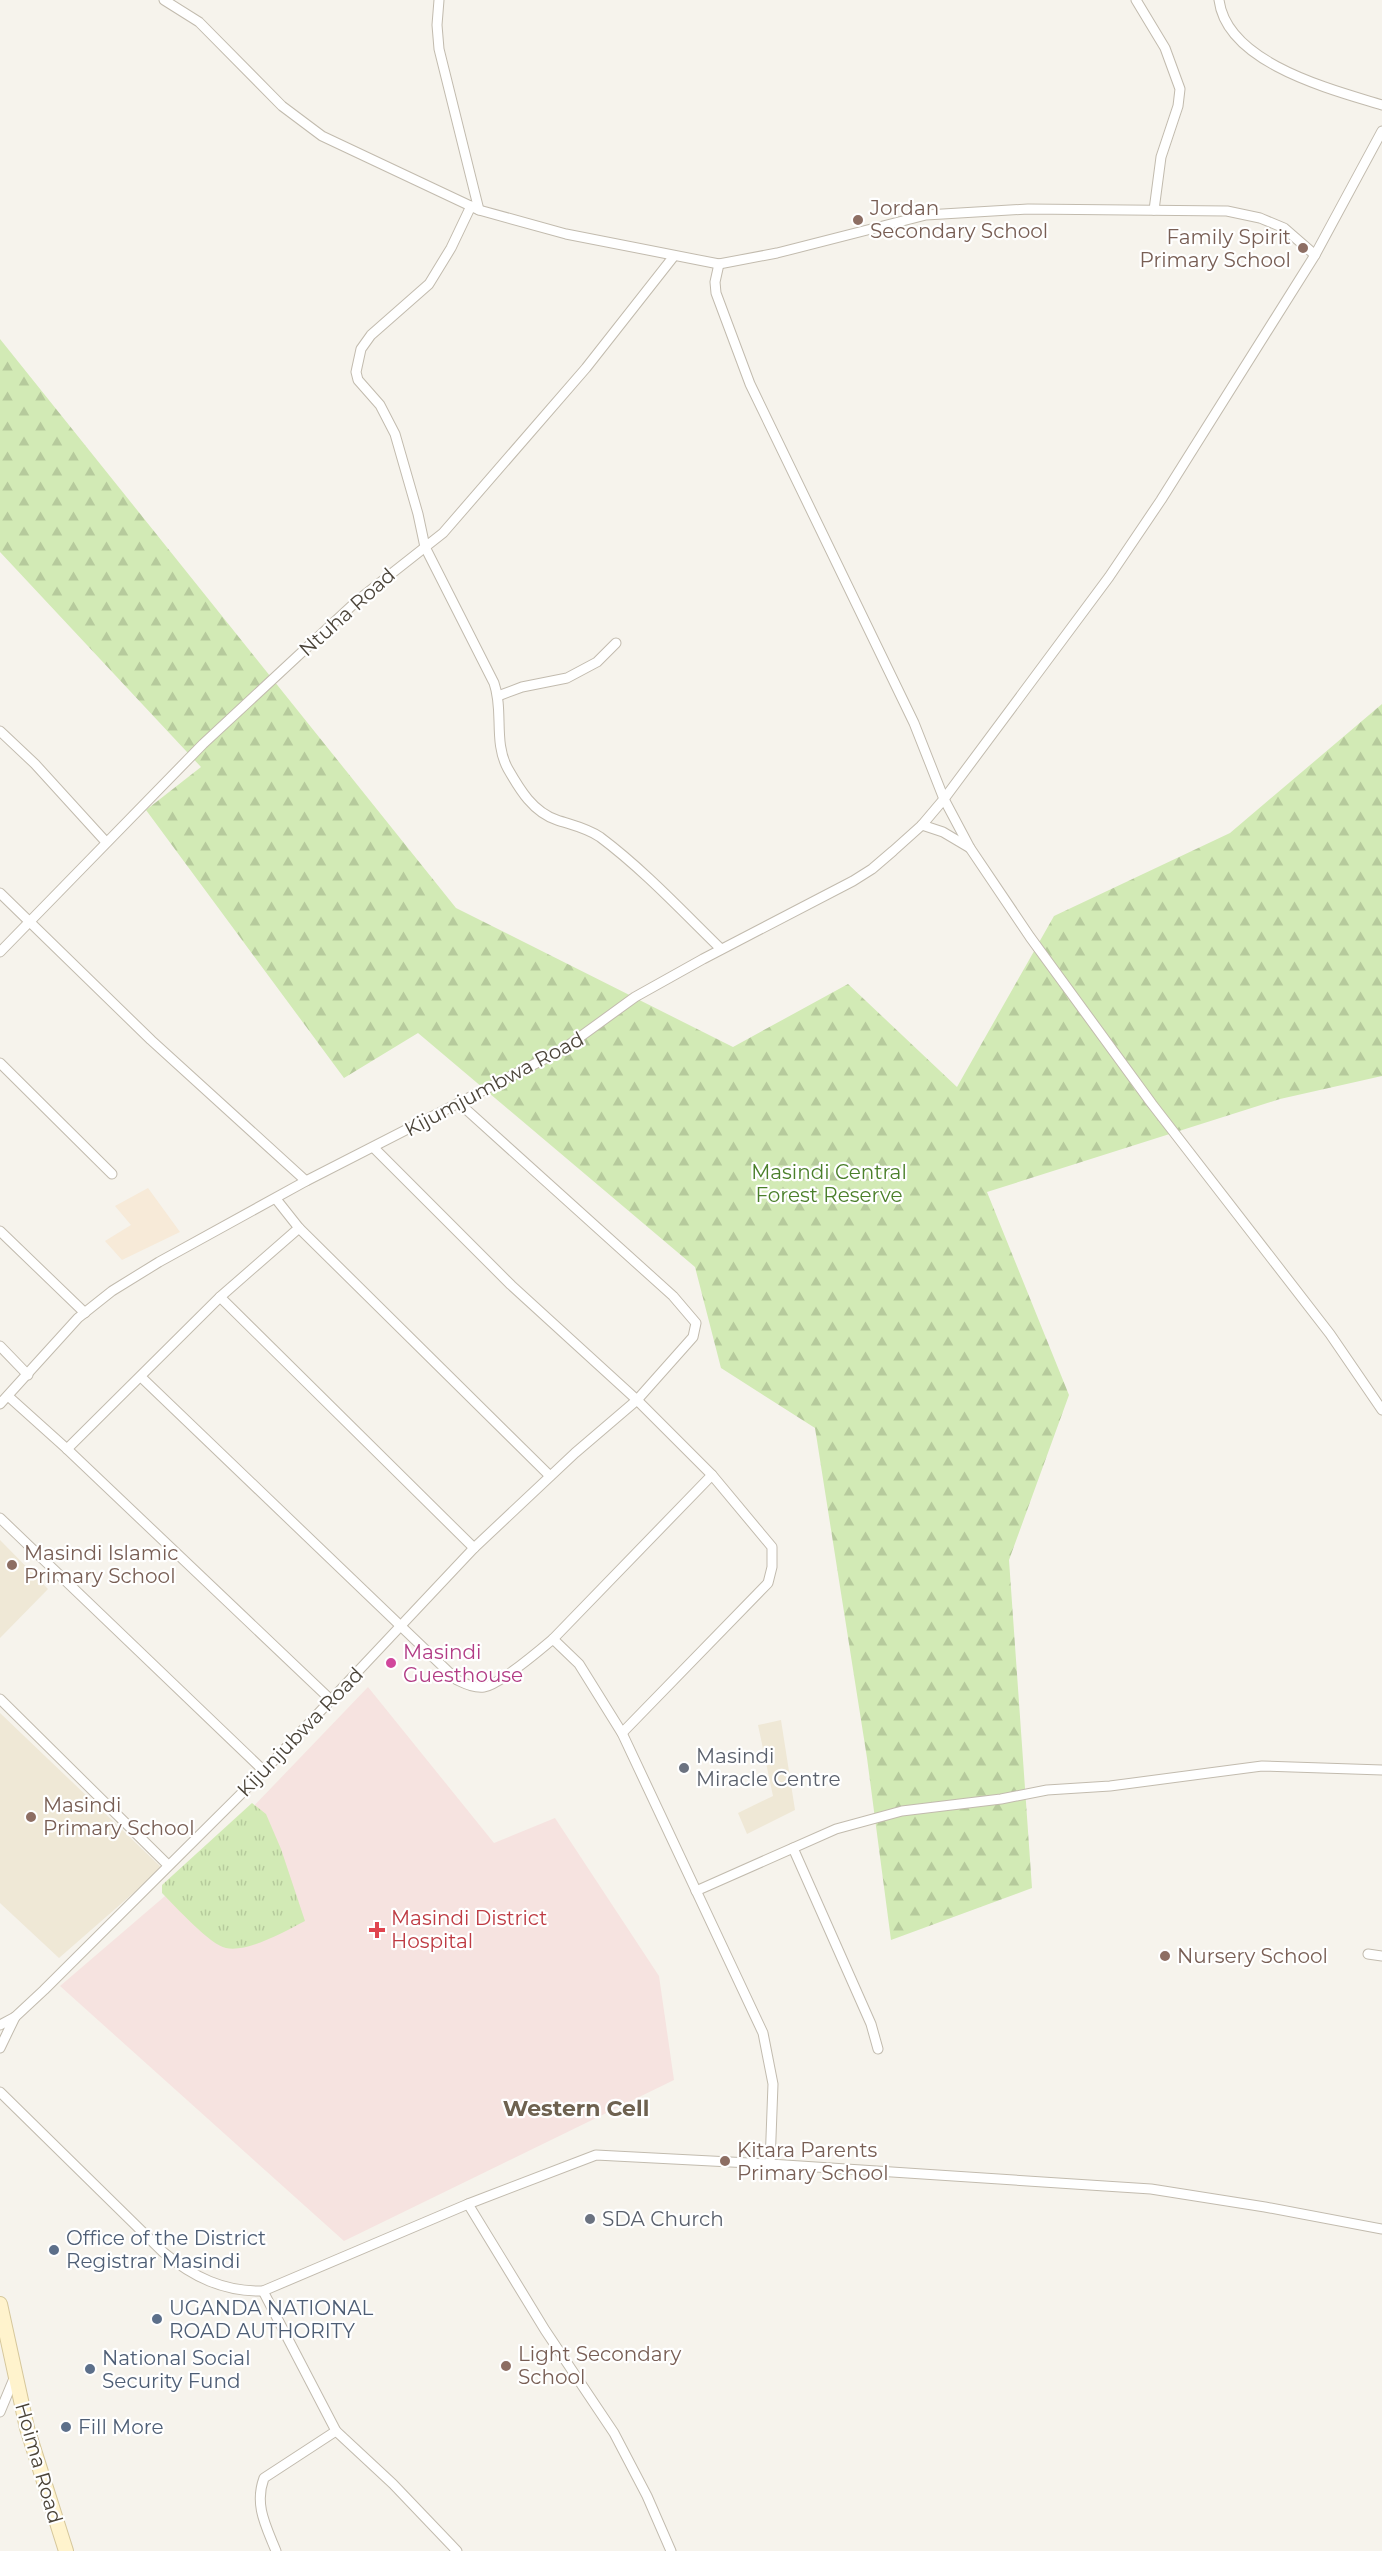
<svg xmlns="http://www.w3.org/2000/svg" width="1382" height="2551" font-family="Montserrat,sans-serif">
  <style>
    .commercial { fill: #f7ead8 }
    .education { fill: #efe8d6 }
    .medical { fill: #f6e3e0 }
    .grass { fill: url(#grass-tufts) }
    .forest { fill: url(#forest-firs) }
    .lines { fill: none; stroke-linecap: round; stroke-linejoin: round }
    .street-casing { stroke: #c2bbae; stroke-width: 11 }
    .secondary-casing { stroke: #d6c79b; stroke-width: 16 }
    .street { stroke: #fff; stroke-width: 9 }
    .secondary { stroke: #fff3cd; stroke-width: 14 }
    .education-dot { fill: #8d6e63; stroke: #fff; stroke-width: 2 }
    .hotel-dot { fill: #d1479c; stroke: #fff; stroke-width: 2 }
    .worship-dot { fill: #6b7280; stroke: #fff; stroke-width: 2 }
    .health-dot { fill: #e0444e; stroke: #fff; stroke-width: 2 }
    .service-dot { fill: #5c6f8a; stroke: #fff; stroke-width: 2 }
    .labels { text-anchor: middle; stroke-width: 4.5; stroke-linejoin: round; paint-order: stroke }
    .education-label { font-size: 20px; fill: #785e54; stroke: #fff; text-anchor: start }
    .street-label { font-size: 20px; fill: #4b4439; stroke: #fff }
    .park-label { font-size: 20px; fill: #4a7f2a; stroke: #fff }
    .hotel-label { font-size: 20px; fill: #b23c85; stroke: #fff; text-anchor: start }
    .worship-label { font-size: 20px; fill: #5b616d; stroke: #fff; text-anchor: start }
    .health-label { font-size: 20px; fill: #be3a42; stroke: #fff; text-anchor: start }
    .service-label { font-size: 20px; fill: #4e5e75; stroke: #fff; text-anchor: start }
    .quarter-label { font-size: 22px; font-weight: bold; fill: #6e6250; stroke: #fff }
  </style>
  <defs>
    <pattern id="grass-tufts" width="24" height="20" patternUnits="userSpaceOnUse" patternTransform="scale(1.5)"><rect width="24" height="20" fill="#d2eab5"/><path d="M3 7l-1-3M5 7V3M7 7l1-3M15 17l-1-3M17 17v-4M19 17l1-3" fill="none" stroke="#b6ca9c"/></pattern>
    <pattern id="forest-firs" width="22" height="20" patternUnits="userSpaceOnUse" patternTransform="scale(1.5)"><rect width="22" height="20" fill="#d2eab5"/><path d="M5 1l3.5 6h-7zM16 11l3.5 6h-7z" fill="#b6ca9c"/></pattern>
  </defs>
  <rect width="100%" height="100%" fill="#f6f3ec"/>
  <!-- commercial -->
  <polygon class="commercial" points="148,1188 180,1232 122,1260 105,1241 131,1225 115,1206"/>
  <!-- education -->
  <g class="education">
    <polygon points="0,1540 48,1589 0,1638"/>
    <polygon points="0,1713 162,1868 59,1958 0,1903"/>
    <polygon points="781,1720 795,1810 747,1834 738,1813 773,1796 758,1725"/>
  </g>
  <!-- medical -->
  <polygon class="medical" points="368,1687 494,1843 555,1818 659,1976 674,2080 344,2241 60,1986 179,1884"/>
  <!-- grass -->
  <path class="grass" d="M 252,1803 L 266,1814 L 281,1849 L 305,1921 C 286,1931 247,1953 226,1948 C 210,1945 175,1906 162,1893 L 162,1885 Z"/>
  <!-- forest -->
  <polygon class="forest" points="0,339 456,908 733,1047 848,984 957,1087 1054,916 1230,833 1382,704 1382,1076 1280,1099 987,1192 1069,1395 1009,1560 1032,1888 891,1940 867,1758 815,1428 721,1368 695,1267 418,1033 344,1078 146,810 201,767 0,552"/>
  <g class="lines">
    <!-- street casing -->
    <g class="street-casing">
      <g id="street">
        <polyline points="164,0 199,22 282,106 322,136 479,210 566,234 719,264 777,253 926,215 1028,209 1227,211 1260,218 1284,228 1315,255"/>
        <polyline points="439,0 437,25 439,49 479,210"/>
        <polyline points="1136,0 1165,48 1180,89 1178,106 1161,157 1154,210"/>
        <path d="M 1219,0 C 1227,63 1330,89 1382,105"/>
        <path d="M 471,206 L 451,248 L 429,284 L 371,335 L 361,349 L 356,372 L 358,380 L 380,405 L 395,434 L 418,514 L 425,547 L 494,683 C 504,711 493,742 508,769 C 520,790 533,812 557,820 C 572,825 587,828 600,837 C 644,870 682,911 721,949"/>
        <polyline points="719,264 715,282 716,293 750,384 914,723 944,799 970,848 1030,937 1152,1104 1330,1334 1382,1410"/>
        <polyline points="498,696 522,687 567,678 597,662 616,643"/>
        <polyline points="0,731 35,764 106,842"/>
        <polyline points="922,825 943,832 970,848"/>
        <polyline points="0,893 151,1040 306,1181"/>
        <polyline points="0,952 203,744 358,600 443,533 586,368 674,256"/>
        <polyline points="0,1063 112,1174"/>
        <polyline points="374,1148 511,1285 637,1400 712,1475 772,1547 772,1567 768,1583 622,1733"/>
        <polyline points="276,1199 299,1228 550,1476"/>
        <polyline points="0,1231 85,1313"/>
        <polyline points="220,1297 474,1548"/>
        <polyline points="0,1346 28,1375"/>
        <path d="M 141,1377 L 457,1680 C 466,1684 474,1688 484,1687 C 499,1685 540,1650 553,1639 L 579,1664 L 622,1733 L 763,2033 L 773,2084 L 770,2164"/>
        <polyline points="8,1396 67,1449 331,1700"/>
        <polyline points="0,1404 78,1318 112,1291 159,1262 306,1181 562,1050 635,997 703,959 853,881 872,869 893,851 922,825 944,799 1109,577 1161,500 1315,255 1382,131"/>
        <polyline points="67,1449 220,1297 299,1228"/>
        <polyline points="0,1518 264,1771"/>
        <polyline points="553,1639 712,1475"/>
        <polyline points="0,1699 168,1865"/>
        <polyline points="793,1848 871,2024 878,2049"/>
        <polyline points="696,1891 836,1829 902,1811 1001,1799 1047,1790 1110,1786 1262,1766 1382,1770"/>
        <polyline points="1368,1954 1382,1956"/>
        <polyline points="0,2025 15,2017 44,1990 264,1771 474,1548 575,1453 637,1400 693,1337 696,1323 673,1296 459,1103"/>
        <polyline points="0,2048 15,2017"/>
        <path d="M 0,2092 L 163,2252 C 193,2277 224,2292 263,2291 L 468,2204 L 596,2155 L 770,2164 L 1151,2189 L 1265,2207 L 1382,2229"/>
        <polyline points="468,2204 545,2330 614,2433 647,2496 671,2551"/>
        <polyline points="263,2291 336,2431 393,2484 457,2551"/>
        <polyline points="0,2412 15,2376"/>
        <path d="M 276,2551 C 266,2526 254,2505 264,2478 L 336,2431"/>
      </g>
    </g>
    <!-- secondary casing -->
    <g class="secondary-casing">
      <polyline id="secondary" points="0,2304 27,2428 66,2551"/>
    </g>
    <!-- street -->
    <use href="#street" class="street"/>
    <!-- secondary -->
    <use href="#secondary" class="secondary"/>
  </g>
  <!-- markers -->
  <g class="education-dot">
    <circle cx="858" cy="220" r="6"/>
    <circle cx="1303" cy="248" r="6"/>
    <circle cx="12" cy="1565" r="6"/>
    <circle cx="31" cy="1817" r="6"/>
    <circle cx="1165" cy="1956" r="6"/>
    <circle cx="725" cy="2161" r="6"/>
    <circle cx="506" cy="2366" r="6"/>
  </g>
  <circle class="hotel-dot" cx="391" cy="1663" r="6"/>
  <g class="worship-dot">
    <circle cx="684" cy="1768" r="6"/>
    <circle cx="590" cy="2219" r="6"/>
  </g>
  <path class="health-dot" d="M374 1921h6v6h6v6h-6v6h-6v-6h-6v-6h6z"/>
  <g class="service-dot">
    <circle cx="54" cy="2250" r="6"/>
    <circle cx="157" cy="2319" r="6"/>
    <circle cx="90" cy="2369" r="6"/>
    <circle cx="66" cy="2427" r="6"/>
  </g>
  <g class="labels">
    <!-- education labels -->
    <g class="education-label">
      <text x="870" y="215">Jordan<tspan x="870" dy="23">Secondary School</tspan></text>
      <text x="1291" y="244" text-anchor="end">Family Spirit<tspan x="1291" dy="23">Primary School</tspan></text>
      <text x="24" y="1560">Masindi Islamic<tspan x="24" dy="23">Primary School</tspan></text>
      <text x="43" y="1812">Masindi<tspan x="43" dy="23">Primary School</tspan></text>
      <text x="1177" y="1963">Nursery School</text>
      <text x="737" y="2157">Kitara Parents<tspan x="737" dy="23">Primary School</tspan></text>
      <text x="518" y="2361">Light Secondary<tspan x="518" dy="23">School</tspan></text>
    </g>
    <!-- street labels -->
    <g class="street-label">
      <text transform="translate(347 612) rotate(-42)" y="7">Ntuha Road</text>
      <text transform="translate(494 1084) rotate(-28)" y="7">Kijumjumbwa Road</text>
      <text transform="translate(300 1732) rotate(-46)" y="7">Kijunjubwa Road</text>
      <text transform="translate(39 2463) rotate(74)" y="7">Hoima Road</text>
    </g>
    <!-- park labels -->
    <g class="park-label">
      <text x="829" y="1179">Masindi Central<tspan x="829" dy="23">Forest Reserve</tspan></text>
    </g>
    <!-- hotel labels -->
    <g class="hotel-label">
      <text x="403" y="1659">Masindi<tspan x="403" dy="23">Guesthouse</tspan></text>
    </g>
    <!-- worship labels -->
    <g class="worship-label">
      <text x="696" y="1763">Masindi<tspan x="696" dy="23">Miracle Centre</tspan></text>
      <text x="602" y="2226">SDA Church</text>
    </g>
    <!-- health labels -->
    <g class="health-label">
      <text x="391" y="1925">Masindi District<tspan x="391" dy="23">Hospital</tspan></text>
    </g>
    <!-- service labels -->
    <g class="service-label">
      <text x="66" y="2245">Office of the District<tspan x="66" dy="23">Registrar Masindi</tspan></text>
      <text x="169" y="2315">UGANDA NATIONAL<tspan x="169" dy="23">ROAD AUTHORITY</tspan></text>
      <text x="102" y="2365">National Social<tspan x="102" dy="23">Security Fund</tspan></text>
      <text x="78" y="2434">Fill More</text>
    </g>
    <!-- quarter labels -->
    <g class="quarter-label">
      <text x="576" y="2116">Western Cell</text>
    </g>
  </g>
</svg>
